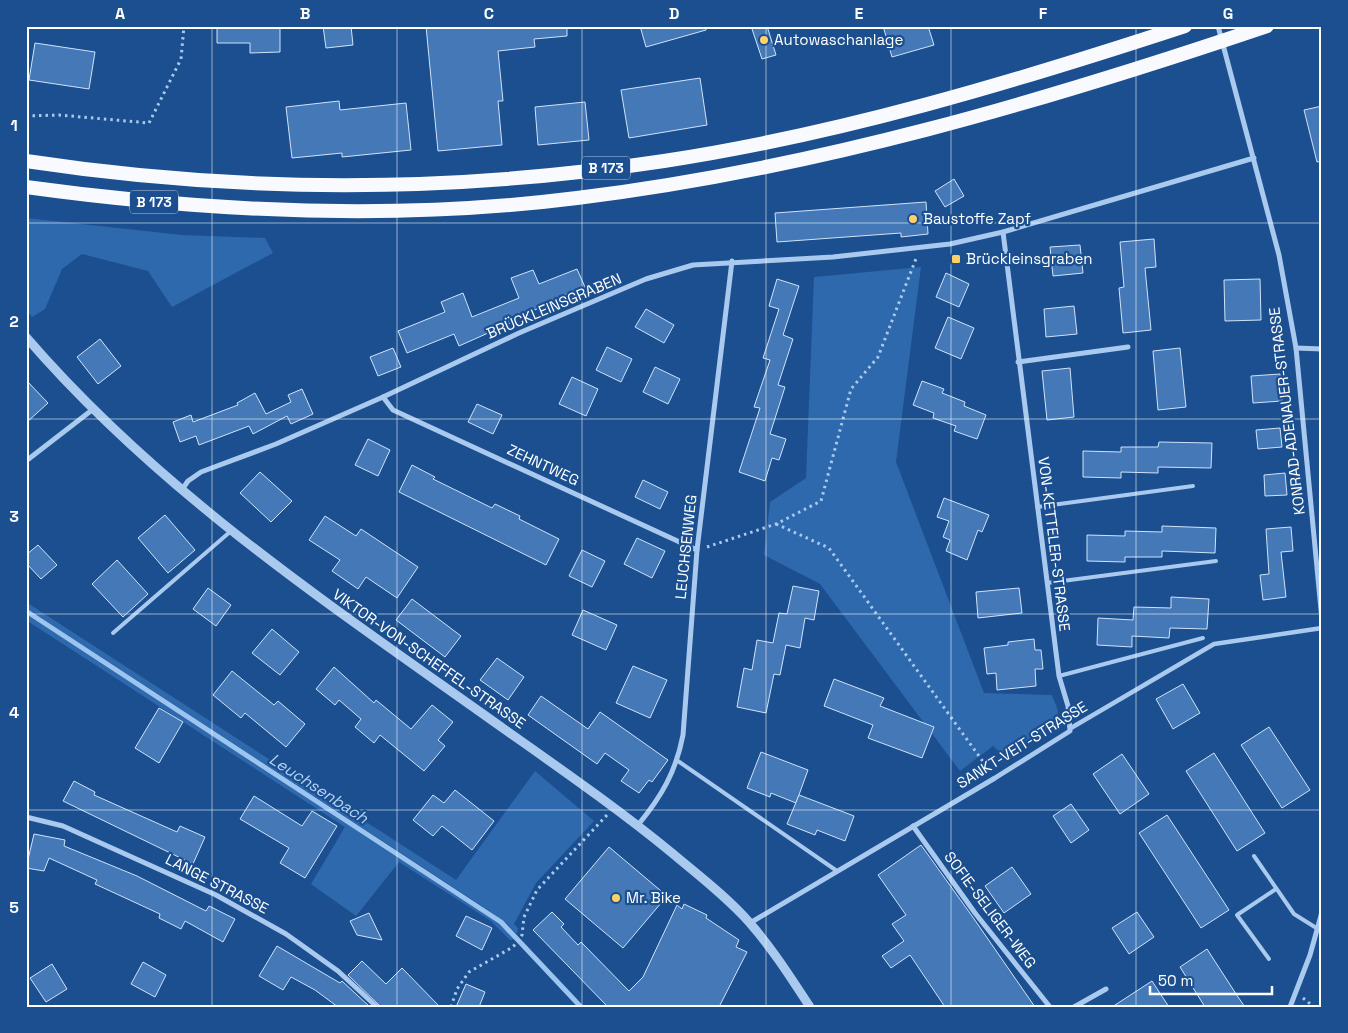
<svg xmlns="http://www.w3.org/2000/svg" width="1348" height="1033" font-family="'Space Grotesk',sans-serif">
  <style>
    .green { fill: #2e69ad }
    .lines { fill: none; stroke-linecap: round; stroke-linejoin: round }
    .stream { stroke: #9cc4f0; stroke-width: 5 }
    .building { fill: #4478b7; stroke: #cfe3fa }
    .path { stroke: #a9c9ee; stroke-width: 3; stroke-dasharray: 2.5 4; stroke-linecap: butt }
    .service { stroke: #a9c9ee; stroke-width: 4 }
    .pedestrian { stroke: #a9c9ee; stroke-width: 4.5 }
    .minor { stroke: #a9c9ee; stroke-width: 5 }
    .tertiary { stroke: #a9c9ee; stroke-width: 9 }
    .trunk { stroke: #f8faff; stroke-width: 14 }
    .grid { fill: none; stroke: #fff; stroke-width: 1; stroke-opacity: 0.55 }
    .poi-dot { fill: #ffd166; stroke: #1b4f8f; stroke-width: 2 }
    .labels { text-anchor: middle; stroke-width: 4.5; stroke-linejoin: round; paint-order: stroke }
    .shield { fill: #1b4f8f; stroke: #bbcadd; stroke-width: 1 }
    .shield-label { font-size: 14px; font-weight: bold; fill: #fff }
    .poi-label { font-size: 15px; fill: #fff; stroke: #1b4f8f; text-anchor: start }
    .street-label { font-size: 15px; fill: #fff; stroke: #1b4f8f }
    .water-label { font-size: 16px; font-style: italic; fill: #b5d3f5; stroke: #1b4f8f }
    .neatline { fill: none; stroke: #fff; stroke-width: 2 }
    .grid-label { font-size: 16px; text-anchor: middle; font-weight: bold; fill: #fff }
  </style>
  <rect width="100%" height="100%" fill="#1b4f8f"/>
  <!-- green -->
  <g class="green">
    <polygon points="26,218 182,235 265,238 273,253 172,307 148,271 82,254 62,269 45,309 32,317 26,310"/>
    <path d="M 921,267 L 896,462 L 984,693 L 1052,695 C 1054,702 1060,710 1057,717 C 1052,732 1018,748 1005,757 L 993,746 L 960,771 L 820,584 L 764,555 L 770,502 L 806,478 L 814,277 Z"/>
    <polygon points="26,602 456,880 535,771 594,821 536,883 514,924 518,928 517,934 506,923 485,908 26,608"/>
    <polygon points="26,614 499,923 515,939 510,940 491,921 399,862 356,916 311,884 345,827 26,620"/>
  </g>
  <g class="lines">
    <!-- stream -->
    <polyline class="stream" points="26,611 501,922 581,1007"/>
  </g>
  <!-- building -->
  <g class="building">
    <polygon points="217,26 280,26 280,52 250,53 250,43 217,43"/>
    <polygon points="323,26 351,26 353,45 326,48"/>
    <polygon points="426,26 567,26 567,36 534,39 535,47 498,51 503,101 498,101 502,145 438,151"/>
    <polygon points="640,26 706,26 706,30 646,47"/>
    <polygon points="751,26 767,26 776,55 762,59"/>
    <polygon points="883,26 928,26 934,45 892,57"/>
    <polygon points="35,43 95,52 89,89 29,80"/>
    <polygon points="700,78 707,125 629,138 621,90"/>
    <polygon points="339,101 340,110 406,103 411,150 342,157 342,153 292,158 286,107"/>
    <polygon points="585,102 589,140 538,145 535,107"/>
    <polygon points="1322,106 1322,161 1317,162 1304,110"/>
    <polygon points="954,179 964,196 945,207 935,191"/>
    <polygon points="926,202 928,234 901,237 901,233 777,242 775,213"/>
    <polygon points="1154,239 1156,267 1145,268 1151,330 1123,333 1119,288 1124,287 1120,242"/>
    <polygon points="1080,245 1083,273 1053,276 1050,247"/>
    <polygon points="577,269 585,287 546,302 547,305 514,318 515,321 459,346 454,334 407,353 398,331 445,312 441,302 463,293 472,317 519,298 511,278 533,270 539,284"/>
    <polygon points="946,273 969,284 959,307 936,297"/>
    <polygon points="777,279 799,286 783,335 793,339 778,385 785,387 770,434 786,439 779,460 772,458 765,481 739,472 760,408 754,407 770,360 763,358 779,309 769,306"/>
    <polygon points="1260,279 1261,320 1225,321 1224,280"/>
    <polygon points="1074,306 1077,334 1046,337 1044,309"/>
    <polygon points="646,309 674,325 664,343 635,327"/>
    <polygon points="948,317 974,328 961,359 935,348"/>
    <polygon points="100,339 121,366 98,384 77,357"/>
    <polygon points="607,347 632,359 621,382 596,370"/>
    <polygon points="393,348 401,367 378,376 370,357"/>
    <polygon points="1180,348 1186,407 1158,410 1153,351"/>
    <polygon points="655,367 680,379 668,404 643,392"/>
    <polygon points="1070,368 1074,417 1047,420 1042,371"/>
    <polygon points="1280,374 1282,401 1253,403 1251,376"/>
    <polygon points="572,377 598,389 586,416 559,404"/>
    <polygon points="26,380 48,403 26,423"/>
    <polygon points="922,381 944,389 942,393 965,402 964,406 986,415 977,439 954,431 956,426 933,418 934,413 913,405"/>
    <polygon points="302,389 313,414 291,424 287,416 253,434 249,426 199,445 196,436 180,442 173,422 191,415 193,422 238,405 237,403 255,393 266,414 291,402 288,395"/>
    <polygon points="477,404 502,415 493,434 468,422"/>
    <polygon points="1280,428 1282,447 1258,449 1256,430"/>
    <polygon points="368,439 390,450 378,476 355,465"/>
    <polygon points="1159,442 1212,443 1211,468 1158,467 1158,473 1121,472 1121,478 1083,477 1083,451 1121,452 1121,447 1158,447"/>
    <polygon points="412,465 435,477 433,479 492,508 495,504 520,516 519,519 559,539 546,565 399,492"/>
    <polygon points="260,472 292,501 271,522 240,493"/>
    <polygon points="1285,473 1287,495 1265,496 1264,475"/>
    <polygon points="643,480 668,492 660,509 635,497"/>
    <polygon points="944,498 989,515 982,532 978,530 967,560 946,551 950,540 943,537 949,521 937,517"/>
    <polygon points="165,515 195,550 168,573 138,538"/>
    <polygon points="325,516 356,536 361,529 418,567 397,598 366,577 358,589 332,571 340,560 309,540"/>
    <polygon points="1162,526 1216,528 1215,553 1162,551 1162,557 1125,557 1125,562 1087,561 1087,535 1125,536 1125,531 1162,532"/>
    <polygon points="1291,527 1293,551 1281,552 1286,597 1263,600 1260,575 1269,574 1266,529"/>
    <polygon points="637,538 665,551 652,578 624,564"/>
    <polygon points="38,545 57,565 41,579 26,563 26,555"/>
    <polygon points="582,550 605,561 592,587 569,576"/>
    <polygon points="117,560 148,594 123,617 92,584"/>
    <polygon points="793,586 819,591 814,620 805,618 800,648 786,645 780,675 774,674 766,713 737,707 744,668 752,670 757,640 773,643 779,613 787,614"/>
    <polygon points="208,588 231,605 216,626 193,609"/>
    <polygon points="1019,588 1022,613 978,618 976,592"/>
    <polygon points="1171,597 1209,599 1207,629 1170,628 1169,638 1132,636 1132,647 1097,645 1098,618 1133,620 1134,607 1171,608"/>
    <polygon points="412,599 461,636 445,657 396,620"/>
    <polygon points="583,610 617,625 606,650 572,635"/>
    <polygon points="272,629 299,652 280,675 252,653"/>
    <polygon points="1034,639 1035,650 1041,650 1043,669 1035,669 1036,686 997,690 996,673 987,674 984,648 1008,645 1008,642"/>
    <polygon points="497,658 524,677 508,700 480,680"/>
    <polygon points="633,666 667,680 650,718 616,703"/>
    <polygon points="334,667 374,703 376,700 411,729 432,705 453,722 438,740 445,746 424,771 380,735 374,743 355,727 361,719 339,700 335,705 316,689"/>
    <polygon points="232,671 274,705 278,701 305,724 286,747 245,713 241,718 213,695"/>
    <polygon points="834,679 884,698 880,706 934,727 922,758 868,738 873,725 824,706"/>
    <polygon points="1183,684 1200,713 1173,729 1156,699"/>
    <polygon points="541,696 588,729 600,712 668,760 652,782 649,780 639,793 621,781 629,770 605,753 597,764 528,715"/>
    <polygon points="159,708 183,722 159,763 135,748"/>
    <polygon points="1269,727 1310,790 1282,808 1241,745"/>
    <polygon points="761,752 808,770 796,803 771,793 770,797 747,788"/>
    <polygon points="1214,753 1265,833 1237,851 1186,771"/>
    <polygon points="1122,754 1149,794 1120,814 1093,774"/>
    <polygon points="74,781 95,792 94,795 177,832 180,826 205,837 193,864 63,801"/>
    <polygon points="455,790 494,821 472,850 442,826 433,836 413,820 433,795 444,803"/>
    <polygon points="799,795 854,816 845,841 817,830 815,835 787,824"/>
    <polygon points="254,796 302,826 312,811 337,826 305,878 280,863 289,848 240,819"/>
    <polygon points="1071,804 1089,830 1071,843 1053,816"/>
    <polygon points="1167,815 1229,910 1201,928 1139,833"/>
    <polygon points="34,834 65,840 64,846 137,876 206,911 209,906 235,919 223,942 185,921 181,929 159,918 160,914 95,884 97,880 49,858 44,871 26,868"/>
    <polygon points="921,845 972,916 1035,1007 945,1007 910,955 891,968 882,956 904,941 892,924 906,915 878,875"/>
    <polygon points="609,847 667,896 623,948 565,899"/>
    <polygon points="1012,867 1031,894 1004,913 985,886"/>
    <polygon points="684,904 707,915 706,918 739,940 736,947 747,952 719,1007 608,1007 533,930 552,912 564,924 561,927 578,945 581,942 629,991 643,977 677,905 682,909"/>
    <polygon points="1137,912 1154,937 1129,954 1112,928"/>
    <polygon points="369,913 382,940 357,935 350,921"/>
    <polygon points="466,916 492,928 482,950 456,936"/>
    <polygon points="277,946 340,983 342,981 370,1007 338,1007 315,990 291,977 283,990 259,976"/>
    <polygon points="1207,949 1238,997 1245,1007 1205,1007 1180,967"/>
    <polygon points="362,961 386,984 402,968 440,1007 381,1007 348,975"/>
    <polygon points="143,962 166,975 155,997 131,984"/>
    <polygon points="52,964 67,989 46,1002 30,978"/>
    <polygon points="1152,981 1169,1007 1112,1007"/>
    <polygon points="466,984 485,992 479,1007 456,1007"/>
  </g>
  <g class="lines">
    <!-- path -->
    <g class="path">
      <polyline points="26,116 59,115 149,123 181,59 184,26"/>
      <polyline points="776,524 829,548 989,770"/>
      <polyline points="707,547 776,524 821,501 851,389 878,357 917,256"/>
      <polyline points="1303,998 1314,1007"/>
      <polyline points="451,1007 457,989 469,972 513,947 522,935 524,917 537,890 607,815"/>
    </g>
    <!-- service -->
    <g class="service">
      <polyline points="1037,507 1193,486"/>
      <polyline points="1047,583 1216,561"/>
      <polyline points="113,633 231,531"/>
      <polyline points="1059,676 1203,638"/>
      <polyline points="678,761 837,871"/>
      <polyline points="1254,856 1294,914 1318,929"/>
      <polyline points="1269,959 1237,915 1276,889"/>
    </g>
    <!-- pedestrian -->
    <polyline class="pedestrian" points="1071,728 1214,644 1322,628"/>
    <!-- minor -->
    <g class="minor">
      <polyline points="1218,26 1279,255 1296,348 1322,620"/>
      <polyline points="1296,348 1322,349"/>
      <polyline points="1018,362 1128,347"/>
      <polyline points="383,397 393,410 697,550"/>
      <polyline points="26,461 92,410"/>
      <polyline points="181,491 188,481 201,472 276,444 383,397 519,333 646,279 693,265 833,257 950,244 1003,232 1254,158"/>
      <polyline points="26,817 63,826 216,895 286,934 338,971 377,1007"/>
      <path d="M 638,825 C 661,797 676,772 683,735 L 697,550 L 732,261"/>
      <polyline points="913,826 975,913 1050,1007"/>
      <polyline points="750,923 995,778 1070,731 1068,706 1059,676 1003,232"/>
      <polyline points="1074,1007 1106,989"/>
      <polyline points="1290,1007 1310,955 1322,912"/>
    </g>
    <!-- tertiary -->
    <path class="tertiary" d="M 26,337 C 157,489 321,599 483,714 C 546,759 611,803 672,853 C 698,875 726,896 749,922 C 772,948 791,978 810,1007"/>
    <!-- trunk -->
    <g class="trunk">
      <path d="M 26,161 C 237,193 452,193 664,161 C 841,134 1014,82 1185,26"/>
      <path d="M 26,187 C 208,212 395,221 577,198 C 814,169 1042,102 1267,26"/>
    </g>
  </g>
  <!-- grid -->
  <path class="grid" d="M 212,26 L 212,1007M 397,26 L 397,1007M 582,26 L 582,1007M 766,26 L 766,1007M 951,26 L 951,1007M 1136,26 L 1136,1007M 26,223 L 1322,223M 26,419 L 1322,419M 26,614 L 1322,614M 26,810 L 1322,810"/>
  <!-- markers -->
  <g class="poi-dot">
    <circle cx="764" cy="40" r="5"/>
    <circle cx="913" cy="219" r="5"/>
    <rect x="951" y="254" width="10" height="10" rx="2.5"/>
    <circle cx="616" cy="898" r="5"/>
  </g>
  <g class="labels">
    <!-- shield labels -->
    <g class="shield">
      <rect x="582" y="156.5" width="48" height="23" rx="4"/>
      <rect x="130" y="190.5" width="48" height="23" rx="4"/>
    </g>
    <g class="shield-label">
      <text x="606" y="173">B 173</text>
      <text x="154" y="207">B 173</text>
    </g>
    <!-- poi labels -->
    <g class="poi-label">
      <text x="774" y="45">Autowaschanlage</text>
      <text x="923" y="224">Baustoffe Zapf</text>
      <text x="966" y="264">Brückleinsgraben</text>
      <text x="626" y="903">Mr. Bike</text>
    </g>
    <!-- street labels -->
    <g class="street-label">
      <text transform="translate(554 306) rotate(-23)" y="5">BRÜCKLEINSGRABEN</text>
      <text transform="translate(1287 411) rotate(-97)" y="5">KONRAD-ADENAUER-STRASSE</text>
      <text transform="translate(543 465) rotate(25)" y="5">ZEHNTWEG</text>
      <text transform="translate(1054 544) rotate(83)" y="5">VON-KETTELER-STRASSE</text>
      <text transform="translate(686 547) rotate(-84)" y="5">LEUCHSENWEG</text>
      <text transform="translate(429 659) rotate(35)" y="5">VIKTOR-VON-SCHEFFEL-STRASSE</text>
      <text transform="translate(1022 745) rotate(-32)" y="5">SANKT-VEIT-STRASSE</text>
      <text transform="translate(217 884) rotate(27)" y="5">LANGE STRASSE</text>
      <text transform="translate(990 910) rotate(53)" y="5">SOFIE-SELIGER-WEG</text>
    </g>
    <!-- water labels -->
    <g class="water-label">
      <text transform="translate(319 788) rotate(33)" y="6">Leuchsenbach</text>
    </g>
  </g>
  <!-- border -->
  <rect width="1348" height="1033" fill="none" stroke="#1b4f8f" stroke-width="55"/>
  <!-- scale -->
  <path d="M1150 986v8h122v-8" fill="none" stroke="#ffffff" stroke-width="2.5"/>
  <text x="1158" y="986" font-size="15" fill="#ffffff" stroke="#1b4f8f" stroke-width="4" paint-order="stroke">50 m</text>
  <rect x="28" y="28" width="1292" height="978" class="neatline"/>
  <g class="grid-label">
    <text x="120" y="19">A</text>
    <text x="305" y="19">B</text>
    <text x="489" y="19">C</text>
    <text x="674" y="19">D</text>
    <text x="859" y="19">E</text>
    <text x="1043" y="19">F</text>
    <text x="1228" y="19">G</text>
    <text x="14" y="131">1</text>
    <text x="14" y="327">2</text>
    <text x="14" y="522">3</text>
    <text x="14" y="718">4</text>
    <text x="14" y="913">5</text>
  </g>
</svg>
